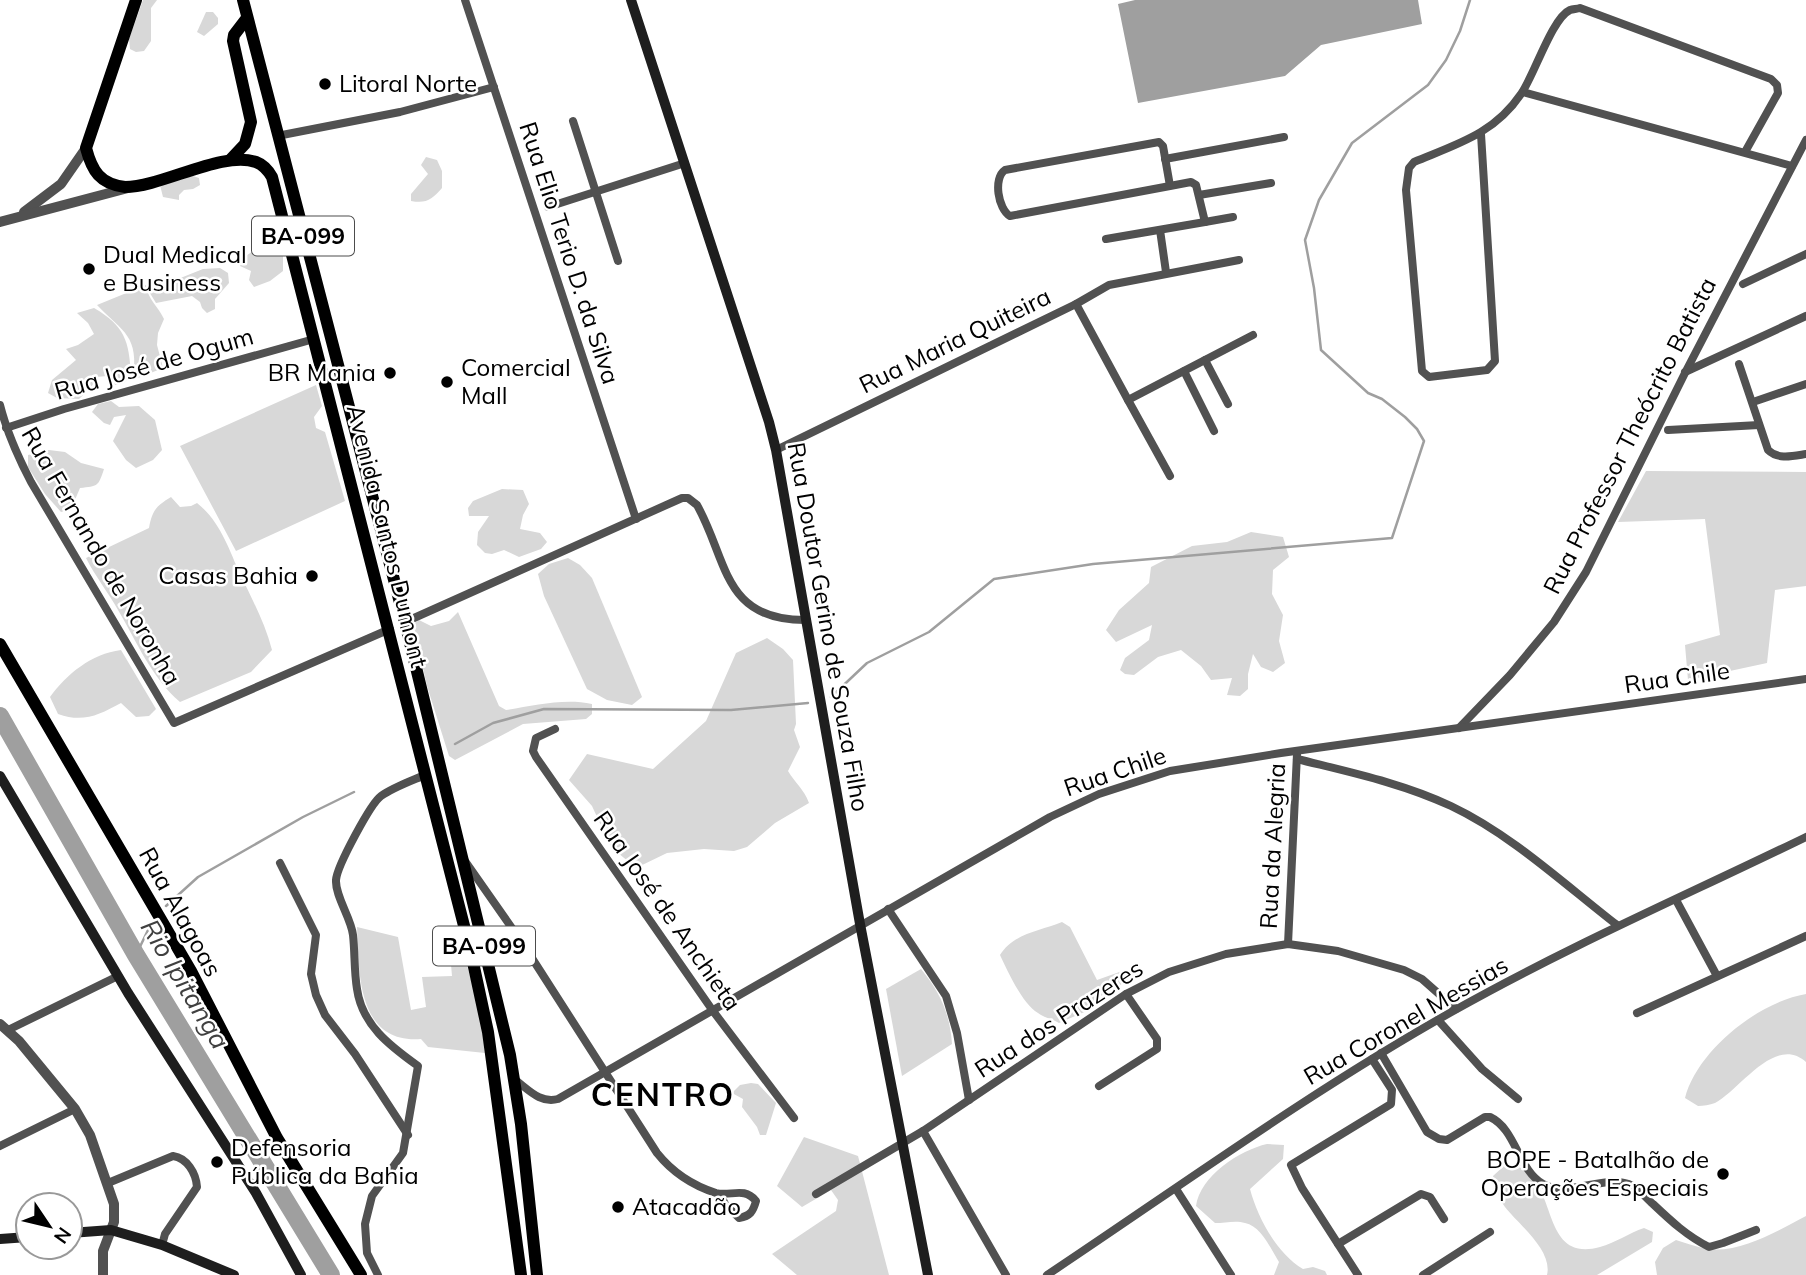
<svg xmlns="http://www.w3.org/2000/svg" width="1806" height="1275" font-family="Mulish,sans-serif">
  <style>
    .green { fill: #d8d8d8 }
    .water { fill: #9f9f9f }
    .lines { fill: none; stroke-linecap: round; stroke-linejoin: round }
    .stream { stroke: #9f9f9f; stroke-width: 2.5 }
    .river { stroke: #9f9f9f; stroke-width: 18 }
    .minor { stroke: #515151; stroke-width: 8 }
    .tertiary { stroke: #515151; stroke-width: 10 }
    .secondary { stroke: #1e1e1e; stroke-width: 10 }
    .primary { stroke: #000; stroke-width: 12 }
    .trunk { stroke: #000; stroke-width: 12 }
    .poi-dot { fill: #000; stroke: #fff; stroke-width: 2.5 }
    .labels { text-anchor: middle; stroke-width: 5; stroke-linejoin: round; paint-order: stroke }
    .shield { fill: #fff; stroke: #4c4c4c; stroke-width: 2 }
    .shield-label { font-size: 23px; font-weight: bold; fill: #000 }
    .poi-label { font-size: 24px; fill: #000; stroke: #fff; text-anchor: start }
    .street-label { font-size: 24px; fill: #000; stroke: #fff }
    .water-label { font-size: 26px; font-style: italic; fill: #404040; stroke: #fff }
    .district-label { font-size: 32px; font-weight: bold; letter-spacing: 2px; fill: #000; stroke: #fff }
  </style>
  <rect width="100%" height="100%" fill="#fff"/>
  <!-- green -->
  <g class="green">
    <polygon points="143,0 157,0 151,8 151,41 144,51 136,52 130,49 129,39"/>
    <polygon points="206,12 213,12 218,18 218,24 204,36 197,32"/>
    <path d="M 426,157 L 437,160 L 442,171 L 442,188 C 432,199 427,204 411,201 L 411,194 L 428,174 L 421,165 Z"/>
    <polygon points="190,175 199,178 200,185 193,189 184,190 179,195 179,200 163,197 160,185"/>
    <polygon points="273,246 283,256 283,271 270,281 254,287 249,280 251,271 240,266 241,259 258,248"/>
    <polygon points="220,268 228,273 229,283 215,299 215,309 207,313 202,308 200,302 192,296 156,303 148,290 153,282 173,281 203,269"/>
    <path d="M 146,285 C 148,300 158,306 164,319 L 158,333 L 157,345 L 163,368 L 133,380 C 139,335 124,333 97,305 Z"/>
    <path d="M 94,308 C 125,326 129,341 131,375 L 124,383 L 115,385 L 107,376 L 96,377 L 92,386 L 79,399 L 57,398 L 48,393 L 52,380 L 76,360 L 66,349 L 78,345 L 94,334 L 88,323 L 77,313 Z"/>
    <polygon points="316,385 322,406 314,417 316,428 325,432 345,501 236,551 180,446"/>
    <polygon points="111,401 119,407 139,406 155,420 162,450 153,460 136,468 126,460 113,441 126,415 114,417 110,425 104,423 92,412 98,404"/>
    <path d="M 49,450 L 65,452 L 81,463 L 104,469 C 98,487 98,486 80,488 L 71,509 L 61,512 L 45,494 L 28,467 L 28,455 Z"/>
    <polygon points="1646,471 1806,472 1806,586 1775,590 1767,663 1688,680 1685,645 1720,635 1705,519 1618,522"/>
    <polygon points="502,489 523,490 529,504 523,515 520,529 540,533 547,542 541,549 519,557 504,550 492,554 485,553 477,545 478,532 489,516 469,516 468,508 473,501"/>
    <path d="M 171,497 L 180,507 L 191,506 L 197,503 C 220,521 229,549 240,574 C 252,599 265,623 272,650 L 251,672 L 180,702 C 151,677 137,642 118,610 C 108,592 95,576 86,558 L 149,528 C 152,511 156,506 171,497 Z"/>
    <polygon points="1251,532 1283,537 1289,557 1273,570 1272,594 1283,615 1279,641 1285,663 1273,672 1261,667 1253,654 1248,674 1248,689 1240,696 1227,695 1232,678 1211,680 1201,666 1181,650 1158,657 1134,675 1125,674 1120,670 1125,658 1149,640 1152,625 1116,642 1106,630 1119,610 1149,583 1151,567 1192,546 1227,542"/>
    <polygon points="568,558 580,565 592,578 642,697 632,705 607,700 587,689 544,596 538,574 549,564"/>
    <path d="M 458,612 L 499,706 L 506,710 C 534,706 563,698 592,704 L 592,714 L 586,719 L 523,724 L 455,760 L 449,756 L 427,686 L 413,624 L 419,620 L 431,626 L 449,621 Z"/>
    <path d="M 767,638 L 783,649 L 793,660 L 796,724 L 794,730 L 800,747 L 788,771 C 795,783 804,789 809,803 L 775,823 L 747,847 L 734,851 L 704,849 L 667,853 L 636,868 L 611,847 L 592,806 L 569,780 L 587,754 L 653,769 L 706,721 L 736,653 Z"/>
    <path d="M 121,650 L 156,709 L 149,716 L 136,717 L 121,703 C 99,715 83,723 58,714 L 50,697 C 67,674 91,654 121,650 Z"/>
    <path d="M 1062,922 L 1070,927 L 1097,980 L 1125,970 L 1125,981 L 1112,992 L 1100,996 L 1089,1010 L 1059,1023 C 1053,1019 1044,1018 1038,1013 C 1022,1003 1008,972 1000,955 C 1014,933 1040,931 1062,922 Z"/>
    <path d="M 357,927 L 398,937 L 411,1010 L 426,1007 L 422,977 L 452,976 L 450,953 L 464,955 L 481,1015 L 485,1053 L 428,1047 L 421,1039 C 357,1044 359,973 357,927 Z"/>
    <path d="M 921,969 C 940,992 950,1014 952,1044 L 902,1076 L 886,989 Z"/>
    <path d="M 1806,994 L 1806,1062 C 1775,1034 1740,1090 1715,1103 C 1710,1105 1703,1106 1698,1106 L 1685,1098 C 1697,1051 1758,1002 1806,994 Z"/>
    <polygon points="751,1083 758,1084 776,1103 766,1135 760,1135 757,1127 742,1107 743,1099 732,1093 740,1085"/>
    <polygon points="804,1137 858,1156 889,1275 797,1275 772,1254 836,1211 838,1200 831,1190 802,1207 777,1186"/>
    <path d="M 1267,1144 L 1284,1145 L 1283,1159 L 1250,1189 C 1258,1219 1277,1253 1303,1269 L 1313,1267 L 1325,1271 L 1327,1275 L 1274,1275 L 1279,1262 C 1271,1249 1261,1226 1245,1223 C 1236,1220 1225,1223 1215,1223 L 1196,1206 C 1200,1176 1240,1150 1267,1144 Z"/>
    <path d="M 1505,1165 C 1510,1166 1517,1166 1521,1168 C 1558,1186 1541,1263 1600,1247 C 1615,1243 1629,1233 1644,1228 L 1653,1232 L 1652,1242 L 1597,1275 L 1547,1275 C 1553,1250 1518,1224 1505,1207 C 1498,1198 1496,1186 1493,1176 Z"/>
    <path d="M 1806,1216 L 1806,1275 L 1657,1275 L 1655,1262 L 1663,1248 L 1676,1240 C 1686,1243 1697,1247 1708,1249 C 1741,1253 1777,1231 1806,1216 Z"/>
  </g>
  <!-- water -->
  <polygon class="water" points="1135,0 1418,0 1422,24 1321,45 1285,76 1138,103 1118,4"/>
  <g class="lines">
    <!-- stream -->
    <g class="stream">
      <polyline points="831,697 867,663 929,632 994,579 1093,564 1392,538 1424,441 1417,429 1405,417 1382,399 1368,393 1321,350 1314,288 1305,240 1319,200 1352,143 1428,85 1446,60 1460,31 1470,0"/>
      <polyline points="455,744 493,723 544,709 731,710 808,703"/>
      <polyline points="166,906 198,877 303,817 354,792"/>
      <polyline points="136,955 149,928"/>
    </g>
    <!-- river -->
    <polyline class="river" points="0,716 136,955 331,1275"/>
    <!-- minor -->
    <g class="minor">
      <polyline points="465,0 636,519"/>
      <polyline points="1523,92 1792,166"/>
      <polyline points="573,121 618,261"/>
      <path d="M 1481,134 L 1495,361 L 1487,370 L 1429,377 L 1422,371 L 1406,190 L 1409,168 L 1414,162 C 1457,144 1494,134 1521,94 C 1534,76 1552,18 1570,10 C 1573,9 1577,9 1580,8 L 1771,79 L 1777,85 L 1778,93 L 1745,152"/>
      <polyline points="277,136 400,112 494,87"/>
      <polyline points="1165,159 1284,137"/>
      <polyline points="1199,195 1271,183"/>
      <polyline points="548,207 685,163"/>
      <polyline points="1205,222 1233,217"/>
      <polyline points="1160,230 1166,272"/>
      <path d="M 1106,239 L 1205,222 L 1196,185 L 1191,182 L 1170,186 L 1163,146 L 1159,142 L 1005,170 C 993,178 998,209 1010,216 L 1170,186"/>
      <polyline points="1743,284 1806,254"/>
      <polyline points="1076,304 1109,285 1239,260"/>
      <polyline points="1205,360 1228,404"/>
      <path d="M 1739,364 L 1768,450 C 1778,460 1793,456 1806,454"/>
      <polyline points="1184,371 1214,431"/>
      <polyline points="1685,372 1806,316"/>
      <polyline points="1128,400 1170,476"/>
      <polyline points="1753,402 1806,384"/>
      <path d="M 0,405 C 7,433 18,457 31,482 L 174,723 L 390,629"/>
      <polyline points="6,428 64,409 314,339"/>
      <polyline points="1668,430 1759,425"/>
      <polyline points="776,450 1076,304 1128,400 1253,335"/>
      <path d="M 405,622 L 682,498 L 688,498 L 697,505 C 728,560 722,620 805,620"/>
      <polyline points="1459,728 1510,675 1554,622 1586,572 1685,373 1806,140"/>
      <polyline points="555,729 536,738 533,751 536,757 713,1011 794,1118"/>
      <path d="M 1297,759 C 1349,772 1402,783 1451,806 C 1512,835 1564,884 1617,925"/>
      <path d="M 465,861 L 521,941 L 657,1153 C 673,1173 691,1185 716,1193 C 730,1197 744,1186 756,1201 C 753,1212 750,1216 739,1218 L 725,1204 L 720,1194"/>
      <polyline points="280,863 316,935 311,974 316,995 325,1015 355,1054 408,1135"/>
      <polyline points="1676,900 1717,976"/>
      <polyline points="888,909 946,996 957,1033 969,1100"/>
      <polyline points="1288,944 1297,754"/>
      <polyline points="1637,1013 1806,936"/>
      <polyline points="1438,1020 1482,1069 1518,1099"/>
      <polyline points="8,1030 118,976"/>
      <path d="M 1381,1053 L 1427,1132 L 1439,1139 L 1447,1140 L 1485,1117 L 1490,1117 C 1516,1129 1518,1170 1543,1184 C 1570,1199 1605,1172 1633,1186 C 1640,1190 1647,1199 1653,1204 C 1671,1221 1687,1236 1709,1247 L 1723,1243 L 1756,1230"/>
      <path d="M 514,1079 C 528,1089 540,1104 558,1099 L 1050,817 L 1099,794 L 1170,771 L 1281,753 L 1806,679"/>
      <polyline points="1099,1086 1157,1049 1157,1039 1126,994"/>
      <polyline points="923,1131 1006,1275"/>
      <polyline points="0,1146 75,1109"/>
      <path d="M 108,1183 L 173,1156 C 187,1158 196,1173 197,1187 L 165,1234 L 162,1245"/>
      <polyline points="1176,1189 1231,1275"/>
      <polyline points="816,1194 923,1131 1126,994 1169,972 1226,954 1288,944 1338,951 1404,970 1422,979 1456,1009"/>
      <polyline points="1338,1244 1421,1194 1430,1197 1444,1219"/>
      <path d="M 378,1275 L 367,1253 L 365,1224 L 372,1196 L 403,1153 L 418,1066 C 390,1046 362,1025 357,989 C 354,971 355,953 353,935 C 351,918 335,896 336,880 C 337,866 371,803 381,796 C 394,787 411,781 425,775"/>
      <path d="M 1047,1275 C 1182,1185 1314,1089 1455,1010 C 1569,946 1689,894 1806,837"/>
      <polyline points="1358,1275 1302,1188 1291,1165 1391,1104 1392,1090 1372,1059"/>
      <polyline points="1423,1275 1490,1232"/>
    </g>
    <!-- tertiary -->
    <g class="tertiary">
      <polyline points="24,212 61,184 86,148"/>
      <polyline points="0,222 128,188"/>
      <polyline points="0,1024 19,1041 75,1109 90,1135 114,1204 114,1222 103,1251 103,1275"/>
    </g>
    <!-- secondary -->
    <g class="secondary">
      <polyline points="631,0 769,422 776,450 860,924 928,1275"/>
      <polyline points="0,776 128,993 256,1193 301,1275"/>
      <polyline points="70,1233 111,1230 162,1245 234,1275"/>
      <polyline points="0,1239 28,1237"/>
    </g>
    <!-- primary -->
    <polyline class="primary" points="0,644 191,971 277,1138 361,1275"/>
    <!-- trunk -->
    <g class="trunk">
      <path d="M 136,0 L 86,148 C 92,171 100,184 125,187 C 162,187 223,150 256,162 C 264,165 268,170 272,177 L 471,953 L 488,1032 L 521,1275"/>
      <polyline points="243,0 405,622 510,1055 521,1124 537,1275"/>
      <polyline points="230,160 245,144 251,122 233,41 234,35 247,18"/>
    </g>
  </g>
  <!-- markers -->
  <g class="poi-dot">
    <circle cx="325" cy="84" r="7"/>
    <circle cx="89" cy="269" r="7"/>
    <circle cx="390" cy="373" r="7"/>
    <circle cx="447" cy="382" r="7"/>
    <circle cx="312" cy="576" r="7"/>
    <circle cx="217" cy="1162" r="7"/>
    <circle cx="1723" cy="1174" r="7"/>
    <circle cx="618" cy="1207" r="7"/>
  </g>
  <g class="labels">
    <!-- shield labels -->
    <g class="shield">
      <rect x="252" y="216.5" width="102" height="39" rx="5"/>
      <rect x="433" y="926.5" width="102" height="39" rx="5"/>
    </g>
    <g class="shield-label">
      <text x="303" y="244">BA-099</text>
      <text x="484" y="954">BA-099</text>
    </g>
    <!-- poi labels -->
    <g class="poi-label">
      <text x="339" y="92">Litoral Norte</text>
      <text x="103" y="263">Dual Medical<tspan x="103" dy="28">e Business</tspan></text>
      <text x="461" y="376">Comercial<tspan x="461" dy="28">Mall</tspan></text>
      <text x="376" y="381" text-anchor="end">BR Mania</text>
      <text x="298" y="584" text-anchor="end">Casas Bahia</text>
      <text x="231" y="1156">Defensoria<tspan x="231" dy="28">Pública da Bahia</tspan></text>
      <text x="1709" y="1168" text-anchor="end">BOPE - Batalhão de<tspan x="1709" dy="28">Operações Especiais</tspan></text>
      <text x="632" y="1215">Atacadão</text>
    </g>
    <!-- street labels -->
    <g class="street-label">
      <text transform="translate(569 253) rotate(72)" y="8">Rua Elio Terio D. da Silva</text>
      <text transform="translate(955 341) rotate(-26)" y="8">Rua Maria Quiteira</text>
      <text transform="translate(154 364) rotate(-16)" y="8">Rua José de Ogum</text>
      <text transform="translate(1630 436) rotate(-63)" y="8">Rua Professor Theócrito Batista</text>
      <text transform="translate(387 536) rotate(76)" y="8">Avenida Santos Dumont</text>
      <text transform="translate(101 556) rotate(60)" y="8">Rua Fernando de Noronha</text>
      <text transform="translate(828 627) rotate(80)" y="8">Rua Doutor Gerino de Souza Filho</text>
      <text transform="translate(1677 678) rotate(-8)" y="8">Rua Chile</text>
      <text transform="translate(1115 772) rotate(-19)" y="8">Rua Chile</text>
      <text transform="translate(1273 846) rotate(-87)" y="8">Rua da Alegria</text>
      <text transform="translate(667 911) rotate(55)" y="8">Rua José de Anchieta</text>
      <text transform="translate(180 912) rotate(61)" y="8">Rua Alagoas</text>
      <text transform="translate(1059 1019) rotate(-33)" y="8">Rua dos Prazeres</text>
      <text transform="translate(1406 1021) rotate(-30)" y="8">Rua Coronel Messias</text>
    </g>
    <!-- water labels -->
    <g class="water-label">
      <text transform="translate(185 984) rotate(59)" y="9">Rio Ipitanga</text>
    </g>
    <!-- district labels -->
    <g class="district-label">
      <text x="663" y="1106">CENTRO</text>
    </g>
  </g>
  <!-- north arrow -->
  <g transform="translate(49 1226) rotate(125)"><circle r="33" fill="#ffffff" stroke="#999999" stroke-width="2"/>
  <path d="M0-5L12 26L0 18L-12 26Z" fill="#000000"/>
  <text y="-10" font-size="19" font-weight="bold" text-anchor="middle" fill="#000000">N</text>
  </g>
</svg>
